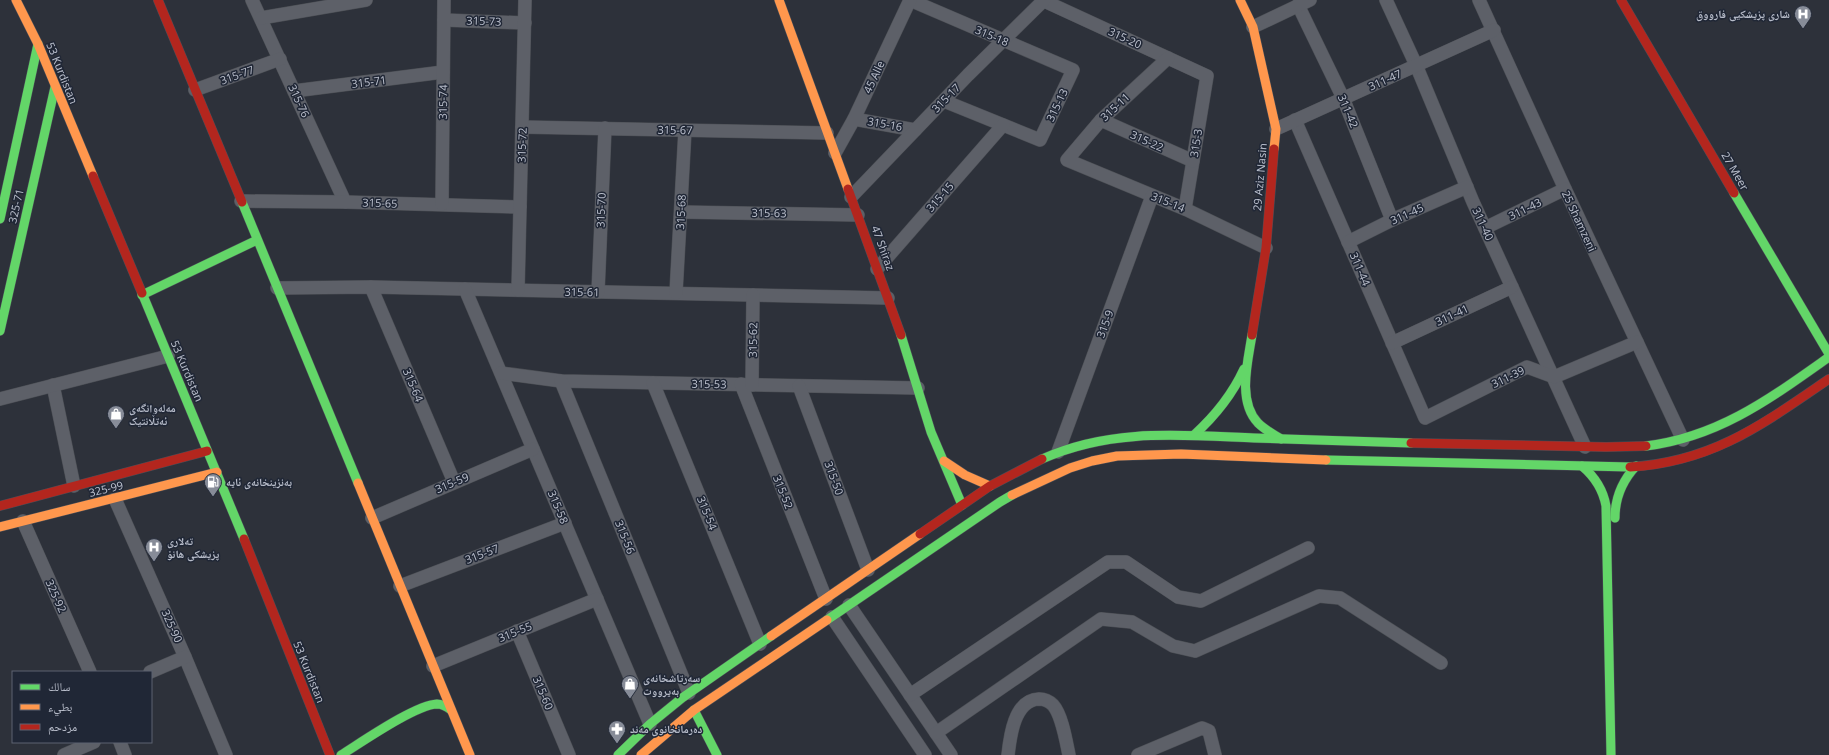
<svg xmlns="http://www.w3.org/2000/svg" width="1829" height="755" font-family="'Noto Sans','Noto Naskh Arabic',sans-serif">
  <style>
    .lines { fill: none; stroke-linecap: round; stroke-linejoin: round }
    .street-casing { stroke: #4b4e54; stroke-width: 14 }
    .fast-casing { stroke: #4b4e57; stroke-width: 10 }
    .slow-casing { stroke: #4b4e57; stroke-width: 10 }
    .jam-casing { stroke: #4b4e57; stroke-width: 10 }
    .street { stroke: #5d6068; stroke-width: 13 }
    .fast { stroke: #63d668; stroke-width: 9 }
    .slow { stroke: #ff974d; stroke-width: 9 }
    .jam { stroke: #b3261e; stroke-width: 9 }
    .labels { text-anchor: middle; stroke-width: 3; stroke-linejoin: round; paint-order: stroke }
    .poi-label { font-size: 11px; font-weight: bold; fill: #b8bdca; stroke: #202736; text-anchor: start }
    .street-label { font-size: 11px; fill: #b8bdca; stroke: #202736 }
  </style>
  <rect width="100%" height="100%" fill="#2d313a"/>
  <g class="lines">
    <!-- street casing -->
    <g class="street-casing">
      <g id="street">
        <polyline points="252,0 345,202"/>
        <polyline points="910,0 1073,70 1040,140 944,101"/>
        <polyline points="1042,0 1207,76 1185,209"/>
        <polyline points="1386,0 1416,65 1473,202 1585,447"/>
        <polyline points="1479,0 1565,189 1683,440"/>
        <polyline points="1298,5 1343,98 1392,220"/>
        <polyline points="261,18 366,0"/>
        <polyline points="444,20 525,23"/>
        <polyline points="1253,27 1310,0"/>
        <polyline points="1168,58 1101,120 1067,160 1185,209 1266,248"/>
        <polyline points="195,90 280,59"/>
        <polyline points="294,91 443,72"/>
        <polyline points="854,119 915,130"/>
        <polyline points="1101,120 1193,161"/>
        <polyline points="1295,120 1425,418 1527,367 1554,377 1637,342"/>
        <polyline points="522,127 827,133"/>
        <polyline points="1276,129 1494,30"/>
        <polyline points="835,153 854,119 910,0"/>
        <polyline points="851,197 968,75 1044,0"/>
        <polyline points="241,201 345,202 520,207"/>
        <polyline points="442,204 444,0"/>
        <polyline points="681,212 858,215"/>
        <polyline points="1485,228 1565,189"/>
        <polyline points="1348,242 1392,220 1467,187"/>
        <polyline points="877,269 1003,125"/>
        <polyline points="371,287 454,482"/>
        <polyline points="277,288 371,287 888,298"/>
        <polyline points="465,289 650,724"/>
        <polyline points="518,290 525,0"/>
        <polyline points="598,292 605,128"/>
        <polyline points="676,293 685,130"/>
        <polyline points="1392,343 1512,287"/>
        <polyline points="501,373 561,381 918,388"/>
        <polyline points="561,381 689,693"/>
        <polyline points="653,383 760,644"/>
        <polyline points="741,384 826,599"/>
        <polyline points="53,385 74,486"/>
        <polyline points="752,385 753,295"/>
        <polyline points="799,386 868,570"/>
        <polyline points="0,399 168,356"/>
        <polyline points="1058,452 1152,196"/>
        <polyline points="115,499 185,657 226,755"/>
        <polyline points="372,518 533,449"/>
        <polyline points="23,521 90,672"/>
        <polyline points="400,586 565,523"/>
        <polyline points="849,605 951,755"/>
        <polyline points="832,617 925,755"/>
        <polyline points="517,631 569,755"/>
        <polyline points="433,666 597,599"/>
        <polyline points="150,672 185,657"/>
        <polyline points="910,695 1108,562 1126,562 1178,597 1201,601 1308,548"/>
        <polyline points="936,733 1101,619 1132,622 1173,646 1195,651 1319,596 1340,598 1441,663"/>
        <polyline points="120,742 125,755"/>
        <polyline points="64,755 94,742"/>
        <path d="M 1008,755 C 1010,737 1014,700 1039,699 C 1044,699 1049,701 1053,705 C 1062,715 1066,741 1069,755"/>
        <polyline points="1138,755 1202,728 1209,731 1215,755"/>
      </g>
    </g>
    <!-- fast casing -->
    <g class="fast-casing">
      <g id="fast">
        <polyline points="1734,193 1829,354"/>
        <polyline points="242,202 358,483"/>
        <polyline points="0,219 38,44"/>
        <polyline points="142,293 244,539"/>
        <polyline points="142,295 257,240"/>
        <polyline points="0,331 55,87"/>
        <polyline points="901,335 931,432 962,505"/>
        <path d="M 1252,335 C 1248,361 1237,401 1258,423 C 1265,430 1273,434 1281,439"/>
        <path d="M 1194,435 C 1215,416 1232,395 1244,369"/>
        <path d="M 1646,446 C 1719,437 1771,398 1829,357"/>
        <path d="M 1042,459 C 1111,428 1180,435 1254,438 C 1306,440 1359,441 1411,443"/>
        <polyline points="1326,460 1630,467"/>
        <path d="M 1582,466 C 1595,477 1603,489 1606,506 L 1611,755"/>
        <path d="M 1615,518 C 1615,497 1622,481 1636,466"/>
        <polyline points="827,620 1000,502 1012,495"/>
        <polyline points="694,710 717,755"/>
        <path d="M 341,755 C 362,742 415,705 437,704 C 442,704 447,707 451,710"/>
        <polyline points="618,755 650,724 682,698 771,636"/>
      </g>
    </g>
    <!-- slow casing -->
    <g class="slow-casing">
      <g id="slow">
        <polyline points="16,0 38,44 93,176"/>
        <polyline points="779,0 848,189"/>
        <polyline points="1240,0 1253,27 1276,129 1274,149"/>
        <polyline points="944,461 965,475 990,486"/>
        <polyline points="358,483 470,755"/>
        <polyline points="1012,495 1070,468 1092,461 1117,456 1181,454 1326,460"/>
        <polyline points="0,527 217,472"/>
        <polyline points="771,636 920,534"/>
        <polyline points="641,755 694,710 827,620"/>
      </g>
    </g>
    <!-- jam casing -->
    <g class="jam-casing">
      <g id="jam">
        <polyline points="158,0 242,202"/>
        <polyline points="1621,0 1734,193"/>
        <polyline points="93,176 142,293"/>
        <polyline points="848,189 901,335"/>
        <polyline points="1252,335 1266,248 1274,149"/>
        <polyline points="1411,443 1606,447 1646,446"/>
        <path d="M 1630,467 C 1713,462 1763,424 1829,379"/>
        <polyline points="0,506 207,451"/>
        <polyline points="920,534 990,486 1042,459"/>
        <polyline points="244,539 330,755"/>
      </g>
    </g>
    <!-- street -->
    <use href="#street" class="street"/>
    <!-- fast -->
    <use href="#fast" class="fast"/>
    <!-- slow -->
    <use href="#slow" class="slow"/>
    <!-- jam -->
    <use href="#jam" class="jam"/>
  </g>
  <!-- icons -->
  <defs>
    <g id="hospital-pin" transform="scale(0.9)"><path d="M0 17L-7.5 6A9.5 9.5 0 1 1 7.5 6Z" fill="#878c98" stroke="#202736"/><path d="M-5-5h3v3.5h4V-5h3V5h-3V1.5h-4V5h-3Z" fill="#fff"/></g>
    <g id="shop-pin" transform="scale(0.9)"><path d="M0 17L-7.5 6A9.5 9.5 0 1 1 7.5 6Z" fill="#878c98" stroke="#202736"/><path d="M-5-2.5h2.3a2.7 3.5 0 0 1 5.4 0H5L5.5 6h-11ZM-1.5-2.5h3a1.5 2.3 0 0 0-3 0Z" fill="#fff"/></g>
    <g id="fuel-pin" transform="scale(0.9)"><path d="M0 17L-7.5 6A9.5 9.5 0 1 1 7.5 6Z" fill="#878c98" stroke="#202736"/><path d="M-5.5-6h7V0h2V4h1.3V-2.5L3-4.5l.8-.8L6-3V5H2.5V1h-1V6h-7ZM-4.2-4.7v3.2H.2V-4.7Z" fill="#fff"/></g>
    <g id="pharmacy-pin" transform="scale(0.9)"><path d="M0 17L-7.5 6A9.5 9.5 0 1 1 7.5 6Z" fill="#878c98" stroke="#202736"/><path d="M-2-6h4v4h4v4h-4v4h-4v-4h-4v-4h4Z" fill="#fff"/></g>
  </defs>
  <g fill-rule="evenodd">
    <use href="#hospital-pin" x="1803" y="14"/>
    <use href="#shop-pin" x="116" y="414"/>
    <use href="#fuel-pin" x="213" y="482"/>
    <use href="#hospital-pin" x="154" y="547"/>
    <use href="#shop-pin" x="630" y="684"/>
    <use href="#pharmacy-pin" x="617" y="729"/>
  </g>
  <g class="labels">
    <!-- poi labels -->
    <g class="poi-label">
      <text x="1790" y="18" text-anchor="end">شاری پزیشکیی فارووق</text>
      <text x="129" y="412">مەلەوانگەی<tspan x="129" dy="13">ئەتڵانتیک</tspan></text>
      <text x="226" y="486">بەنزینخانەی ئایە</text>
      <text x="167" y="545">تەلاری<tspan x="167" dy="13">پزیشکی هانۆ</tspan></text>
      <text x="643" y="682">سەرتاشخانەی<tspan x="643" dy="13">بەیرووت</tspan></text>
      <text x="630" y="733">دەرمانخانوی مەند</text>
    </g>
    <!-- street labels -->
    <g class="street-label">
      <text transform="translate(484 21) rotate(2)" y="4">315-73</text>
      <text transform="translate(992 36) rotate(23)" y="4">315-18</text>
      <text transform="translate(1125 38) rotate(25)" y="4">315-20</text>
      <text transform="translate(62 73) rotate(68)" y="4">53 Kurdistan</text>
      <text transform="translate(237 75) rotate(-20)" y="4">315-77</text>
      <text transform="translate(874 77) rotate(-65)" y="4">45 Alle</text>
      <text transform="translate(1385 80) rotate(-24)" y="4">311-47</text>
      <text transform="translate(369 82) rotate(-7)" y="4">315-71</text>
      <text transform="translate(946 98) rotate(-46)" y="4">315-17</text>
      <text transform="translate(299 101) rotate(65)" y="4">315-76</text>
      <text transform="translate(443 102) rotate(-89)" y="4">315-74</text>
      <text transform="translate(1057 105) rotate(-64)" y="4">315-13</text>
      <text transform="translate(1115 107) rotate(-43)" y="4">315-11</text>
      <text transform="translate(1348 111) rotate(67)" y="4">311-42</text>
      <text transform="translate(885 124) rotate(10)" y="4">315-16</text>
      <text transform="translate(675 130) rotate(1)" y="4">315-67</text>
      <text transform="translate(1147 141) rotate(24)" y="4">315-22</text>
      <text transform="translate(1196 143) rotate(-81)" y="4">315-3</text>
      <text transform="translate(522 145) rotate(-88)" y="4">315-72</text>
      <text transform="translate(1735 171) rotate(60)" y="4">27 Meer</text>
      <text transform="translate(1260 177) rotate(-85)" y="4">29 Aziz Nasin</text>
      <text transform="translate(940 197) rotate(-49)" y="4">315-15</text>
      <text transform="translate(1168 202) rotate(22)" y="4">315-14</text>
      <text transform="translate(380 203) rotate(2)" y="4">315-65</text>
      <text transform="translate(16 206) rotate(-77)" y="4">325-71</text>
      <text transform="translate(1525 209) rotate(-26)" y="4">311-43</text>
      <text transform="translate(601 210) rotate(-88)" y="4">315-70</text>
      <text transform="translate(681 212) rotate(-87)" y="4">315-68</text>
      <text transform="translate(769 213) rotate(1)" y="4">315-63</text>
      <text transform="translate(1407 214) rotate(-24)" y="4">311-45</text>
      <text transform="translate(1579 221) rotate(65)" y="4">25 Shamzeni</text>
      <text transform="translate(1483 224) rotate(65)" y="4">311-40</text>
      <text transform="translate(883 248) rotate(70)" y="4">47 Shiraz</text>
      <text transform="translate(1360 269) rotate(67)" y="4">311-44</text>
      <text transform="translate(582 292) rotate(1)" y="4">315-61</text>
      <text transform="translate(1452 315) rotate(-25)" y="4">311-41</text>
      <text transform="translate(1105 324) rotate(-70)" y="4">315-9</text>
      <text transform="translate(753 340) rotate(-89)" y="4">315-62</text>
      <text transform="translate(187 371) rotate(67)" y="4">53 Kurdistan</text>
      <text transform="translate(1508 377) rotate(-26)" y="4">311-39</text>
      <text transform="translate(709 384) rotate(1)" y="4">315-53</text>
      <text transform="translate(413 385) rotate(67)" y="4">315-64</text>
      <text transform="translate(834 478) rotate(70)" y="4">315-50</text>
      <text transform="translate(452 483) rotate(-23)" y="4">315-59</text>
      <text transform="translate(106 489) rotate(-14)" y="4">325-99</text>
      <text transform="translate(783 492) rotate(68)" y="4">315-52</text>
      <text transform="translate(558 507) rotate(67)" y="4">315-58</text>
      <text transform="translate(707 513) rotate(68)" y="4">315-54</text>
      <text transform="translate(625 537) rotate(68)" y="4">315-56</text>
      <text transform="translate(482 554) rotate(-21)" y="4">315-57</text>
      <text transform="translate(56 596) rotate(66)" y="4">325-92</text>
      <text transform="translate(172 626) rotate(66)" y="4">325-90</text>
      <text transform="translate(515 632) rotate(-22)" y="4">315-55</text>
      <text transform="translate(309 672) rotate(68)" y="4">53 Kurdistan</text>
      <text transform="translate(543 693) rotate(67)" y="4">315-60</text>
    </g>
  </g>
  <!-- legend -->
  <rect x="12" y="671" width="140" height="72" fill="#202736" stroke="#5d6371"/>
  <rect x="20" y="684" width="20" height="6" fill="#63d668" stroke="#5d6371"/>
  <text x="48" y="691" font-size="12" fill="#b8bdca">سالك</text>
  <rect x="20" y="704" width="20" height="6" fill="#ff974d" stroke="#5d6371"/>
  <text x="48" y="711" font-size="12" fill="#b8bdca">بطيء</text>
  <rect x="20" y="724" width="20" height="6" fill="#b3261e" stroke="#5d6371"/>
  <text x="48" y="731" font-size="12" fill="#b8bdca">مزدحم</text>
</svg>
